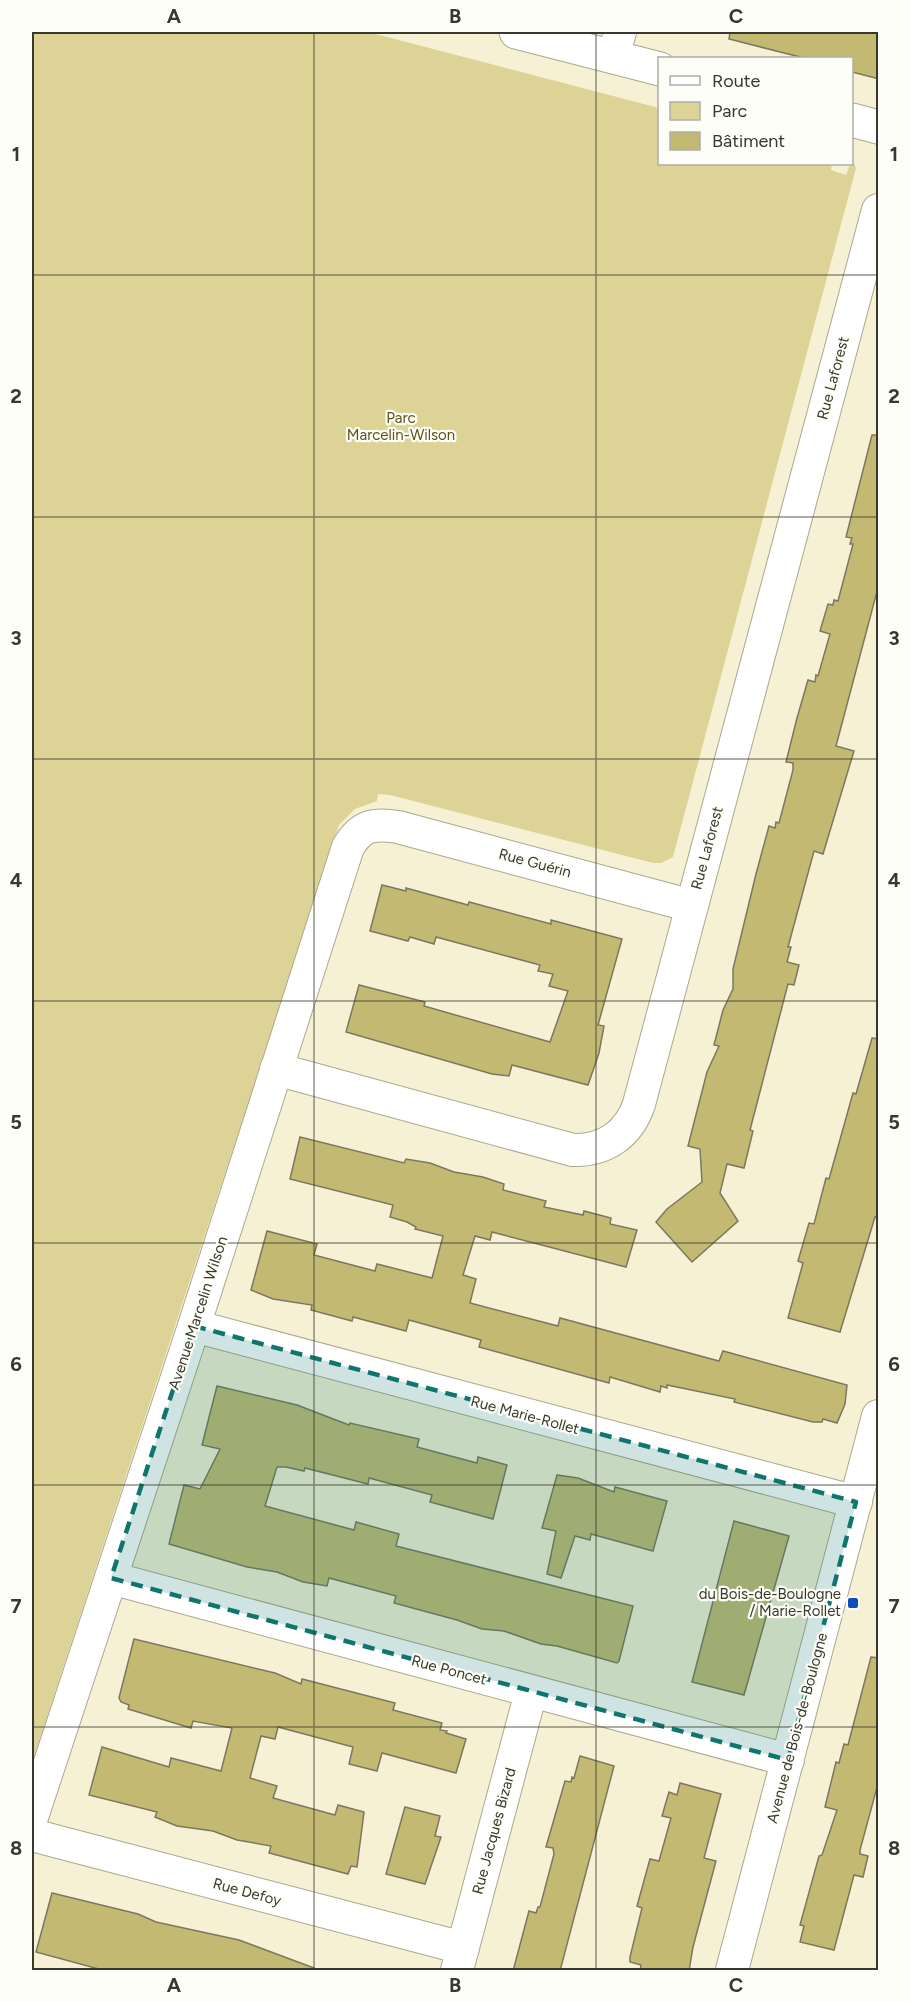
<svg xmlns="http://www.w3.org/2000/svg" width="910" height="2002" font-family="Figtree,sans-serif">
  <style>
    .green { fill: #ddd397 }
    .building { fill: #c4b973; stroke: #7c785e; stroke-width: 1.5 }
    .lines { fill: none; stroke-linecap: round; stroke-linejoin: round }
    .minor-casing { stroke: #aca88d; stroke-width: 34 }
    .tertiary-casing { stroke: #aca88d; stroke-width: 35 }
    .minor { stroke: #fff; stroke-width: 32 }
    .tertiary { stroke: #fff; stroke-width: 33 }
    .marked { fill: #0f766e; fill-opacity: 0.2; stroke: #0f766e; stroke-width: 4.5; stroke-dasharray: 12 8; stroke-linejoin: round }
    .grid { fill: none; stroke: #39382d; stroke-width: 1.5; stroke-opacity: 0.55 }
    .poi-dot { fill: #0f4eb9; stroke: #fefef8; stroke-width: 2 }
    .labels { text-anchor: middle; stroke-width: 4.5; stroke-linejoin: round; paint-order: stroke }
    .street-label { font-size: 15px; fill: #39382d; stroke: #fefef8 }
    .park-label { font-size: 15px; fill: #5b531e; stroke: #fefef8 }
    .poi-label { font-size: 15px; fill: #39382d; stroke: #fefef8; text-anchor: end }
    .neatline { fill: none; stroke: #39382d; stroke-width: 2 }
    .grid-label { font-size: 20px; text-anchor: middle; font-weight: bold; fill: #39382d }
  </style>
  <rect width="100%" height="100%" fill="#f6f1d5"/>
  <!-- green -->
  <polygon class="green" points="32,32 368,32 659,108 660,164 832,164 831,170 846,175 852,159 856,168 673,857 661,863 653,863 390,795 378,794 377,801 355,809 339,825 32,1763"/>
  <!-- building -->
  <g class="building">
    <polygon points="730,32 879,32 879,79 852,72 852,58 804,58 729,39"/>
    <polygon points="872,435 879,435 879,584 836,746 854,751 823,854 814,851 788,947 791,947 787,962 799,965 794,985 788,984 750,1130 753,1131 744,1168 727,1164 720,1193 738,1221 692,1262 656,1222 667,1209 702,1182 700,1149 688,1146 707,1072 719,1046 714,1045 723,1010 733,989 733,969 756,874 769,826 775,828 776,822 779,823 793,770 793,763 786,762 797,718 808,680 815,682 816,675 818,676 830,634 820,631 828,604 833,605 834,600 838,601 853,544 850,544 852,538 846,537"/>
    <polygon points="382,885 406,891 406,888 468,905 469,902 551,924 551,920 622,939 598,1025 604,1026 599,1053 588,1085 512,1065 509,1076 492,1074 346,1032 359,985 425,1002 424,1006 550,1042 568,991 549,986 553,974 538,971 540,965 436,937 434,944 410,937 408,941 370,931"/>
    <polygon points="872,1038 879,1039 879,1218 875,1217 840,1332 788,1318 803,1263 798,1261 809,1223 814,1224 826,1178 829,1179 853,1093 856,1094"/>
    <polygon points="300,1137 404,1163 406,1159 430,1163 454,1172 483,1177 504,1184 503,1190 546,1201 544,1207 583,1215 584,1211 611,1218 610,1224 637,1230 626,1267 492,1232 490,1240 475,1236 463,1275 476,1279 470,1303 558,1326 560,1318 719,1361 723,1351 847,1385 845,1404 837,1423 823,1419 822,1422 813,1422 734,1402 735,1399 667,1385 667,1388 661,1386 660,1392 610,1377 609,1383 479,1347 481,1340 409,1320 406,1331 353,1317 352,1321 311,1310 312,1305 273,1299 251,1290 267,1231 317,1244 314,1255 375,1271 377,1264 432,1278 443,1236 415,1229 416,1227 407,1222 390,1217 393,1205 290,1179"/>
    <polygon points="217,1386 297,1405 349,1425 350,1423 419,1439 417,1447 477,1463 478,1457 507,1465 493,1519 430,1502 432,1495 369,1478 368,1484 305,1468 304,1471 286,1467 277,1467 265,1506 354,1530 356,1522 399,1534 396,1546 633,1606 619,1661 617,1663 557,1646 541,1644 504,1631 482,1629 457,1620 394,1603 396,1596 329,1578 327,1586 303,1582 277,1572 247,1567 169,1544 184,1485 200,1489 220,1449 202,1445"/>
    <polygon points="557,1475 578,1478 614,1492 615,1487 667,1501 653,1551 591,1534 590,1540 575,1536 561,1578 547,1574 556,1531 542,1528"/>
    <polygon points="734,1521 789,1536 744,1695 692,1682"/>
    <polygon points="134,1639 275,1673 301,1684 302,1679 395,1703 393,1710 442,1723 440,1730 447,1731 446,1733 466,1739 456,1773 382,1753 377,1771 349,1764 353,1747 278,1727 275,1739 261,1736 250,1778 277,1786 273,1798 335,1815 338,1805 364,1812 357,1867 351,1866 348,1874 269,1853 271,1846 237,1840 213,1831 177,1826 155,1817 157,1812 89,1795 102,1747 169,1767 171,1758 221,1771 232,1728 193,1721 191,1728 128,1709 129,1705 121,1702 119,1698"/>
    <polygon points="871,1657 879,1658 879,1780 860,1850 860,1854 868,1856 863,1877 854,1875 834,1950 800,1942 804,1926 800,1925 819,1856 822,1855 837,1810 825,1807 836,1762 839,1763 844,1744 848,1745"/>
    <polygon points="580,1756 614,1766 560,1971 513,1971 529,1911 536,1913 538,1907 540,1907 554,1854 553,1848 546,1847 565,1781 571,1782 572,1777 574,1778"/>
    <polygon points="680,1783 721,1794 704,1858 716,1861 693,1947 689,1971 640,1971 641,1965 630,1962 630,1957 642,1908 637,1906 650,1859 659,1861 671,1818 662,1816 669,1792 677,1795"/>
    <polygon points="405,1807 440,1816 435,1836 441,1837 425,1884 386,1874"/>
    <polygon points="52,1893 138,1914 156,1922 239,1940 314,1968 313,1971 106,1971 36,1952"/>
  </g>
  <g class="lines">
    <!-- minor casing -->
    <g class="minor-casing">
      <g id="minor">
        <polyline points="613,57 620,32"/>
        <path d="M 276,1069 L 573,1150 C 605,1151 629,1134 639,1104 L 878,210"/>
        <polyline points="194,1326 856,1502"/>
        <polyline points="111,1578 788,1760"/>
        <path d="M 32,1817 L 194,1326 L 348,847 C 361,825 374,823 398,827 L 692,906"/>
        <polyline points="32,1835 463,1948"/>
        <polyline points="457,1970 531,1692"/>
        <polyline points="732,1970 878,1416"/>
      </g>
    </g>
    <!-- tertiary casing -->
    <g class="tertiary-casing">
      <g id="tertiary">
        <polyline points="516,32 660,69"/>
        <polyline points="852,120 878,127"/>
      </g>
    </g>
    <!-- minor -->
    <use href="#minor" class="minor"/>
    <!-- tertiary -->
    <use href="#tertiary" class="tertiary"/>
  </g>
  <!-- marked area -->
  <path class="marked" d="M 194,1326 L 856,1502 L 788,1760 L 111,1578 Z"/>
  <!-- grid -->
  <path class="grid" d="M 314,32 L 314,1970M 596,32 L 596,1970M 32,275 L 878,275M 32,517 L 878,517M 32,759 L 878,759M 32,1001 L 878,1001M 32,1243 L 878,1243M 32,1485 L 878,1485M 32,1727 L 878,1727"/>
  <!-- markers -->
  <rect class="poi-dot" x="847" y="1597" width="12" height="12" rx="3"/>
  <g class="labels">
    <!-- street labels -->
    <g class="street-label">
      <text transform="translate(833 378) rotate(-75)" y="5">Rue Laforest</text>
      <text transform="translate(707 848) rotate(-75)" y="5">Rue Laforest</text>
      <text transform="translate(535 863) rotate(15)" y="5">Rue Guérin</text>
      <text transform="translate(198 1313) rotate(-72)" y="5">Avenue Marcelin Wilson</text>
      <text transform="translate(525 1415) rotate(15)" y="5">Rue Marie-Rollet</text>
      <text transform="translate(449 1670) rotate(15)" y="5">Rue Poncet</text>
      <text transform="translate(797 1728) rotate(-75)" y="5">Avenue de Bois-de-Boulogne</text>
      <text transform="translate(494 1831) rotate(-75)" y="5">Rue Jacques Bizard</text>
      <text transform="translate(247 1892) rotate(15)" y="5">Rue Defoy</text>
    </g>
    <!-- park labels -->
    <g class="park-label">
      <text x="401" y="423">Parc<tspan x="401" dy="17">Marcelin-Wilson</tspan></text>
    </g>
    <!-- poi labels -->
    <g class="poi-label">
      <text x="841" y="1599">du Bois-de-Boulogne<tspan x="841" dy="17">/ Marie-Rollet</tspan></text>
    </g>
  </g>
  <!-- border -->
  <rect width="910" height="2002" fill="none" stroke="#fefef8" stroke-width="66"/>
  <!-- legend -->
  <rect x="658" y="57" width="195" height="108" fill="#fefef8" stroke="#afafa7" stroke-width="1.5"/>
  <rect x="670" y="76" width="30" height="9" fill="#ffffff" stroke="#afafa7" stroke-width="1.5"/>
  <text x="712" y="87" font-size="18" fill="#39382d">Route</text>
  <rect x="670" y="102" width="30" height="18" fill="#ddd397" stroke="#afafa7" stroke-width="1.5"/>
  <text x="712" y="117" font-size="18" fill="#39382d">Parc</text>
  <rect x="670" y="132" width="30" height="18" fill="#c4b973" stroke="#afafa7" stroke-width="1.5"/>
  <text x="712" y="147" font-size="18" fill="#39382d">Bâtiment</text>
  <rect x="33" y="33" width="844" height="1936" class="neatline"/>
  <g class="grid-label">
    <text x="174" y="23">A</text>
    <text x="455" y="23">B</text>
    <text x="736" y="23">C</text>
    <text x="16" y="161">1</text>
    <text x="894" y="161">1</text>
    <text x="16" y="403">2</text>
    <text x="894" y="403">2</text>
    <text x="16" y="645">3</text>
    <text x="894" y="645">3</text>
    <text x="16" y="887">4</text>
    <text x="894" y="887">4</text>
    <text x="16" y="1129">5</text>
    <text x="894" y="1129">5</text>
    <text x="16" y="1371">6</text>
    <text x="894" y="1371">6</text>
    <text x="16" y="1613">7</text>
    <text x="894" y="1613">7</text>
    <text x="16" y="1855">8</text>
    <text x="894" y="1855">8</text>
    <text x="174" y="1992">A</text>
    <text x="455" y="1992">B</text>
    <text x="736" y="1992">C</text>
  </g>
</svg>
